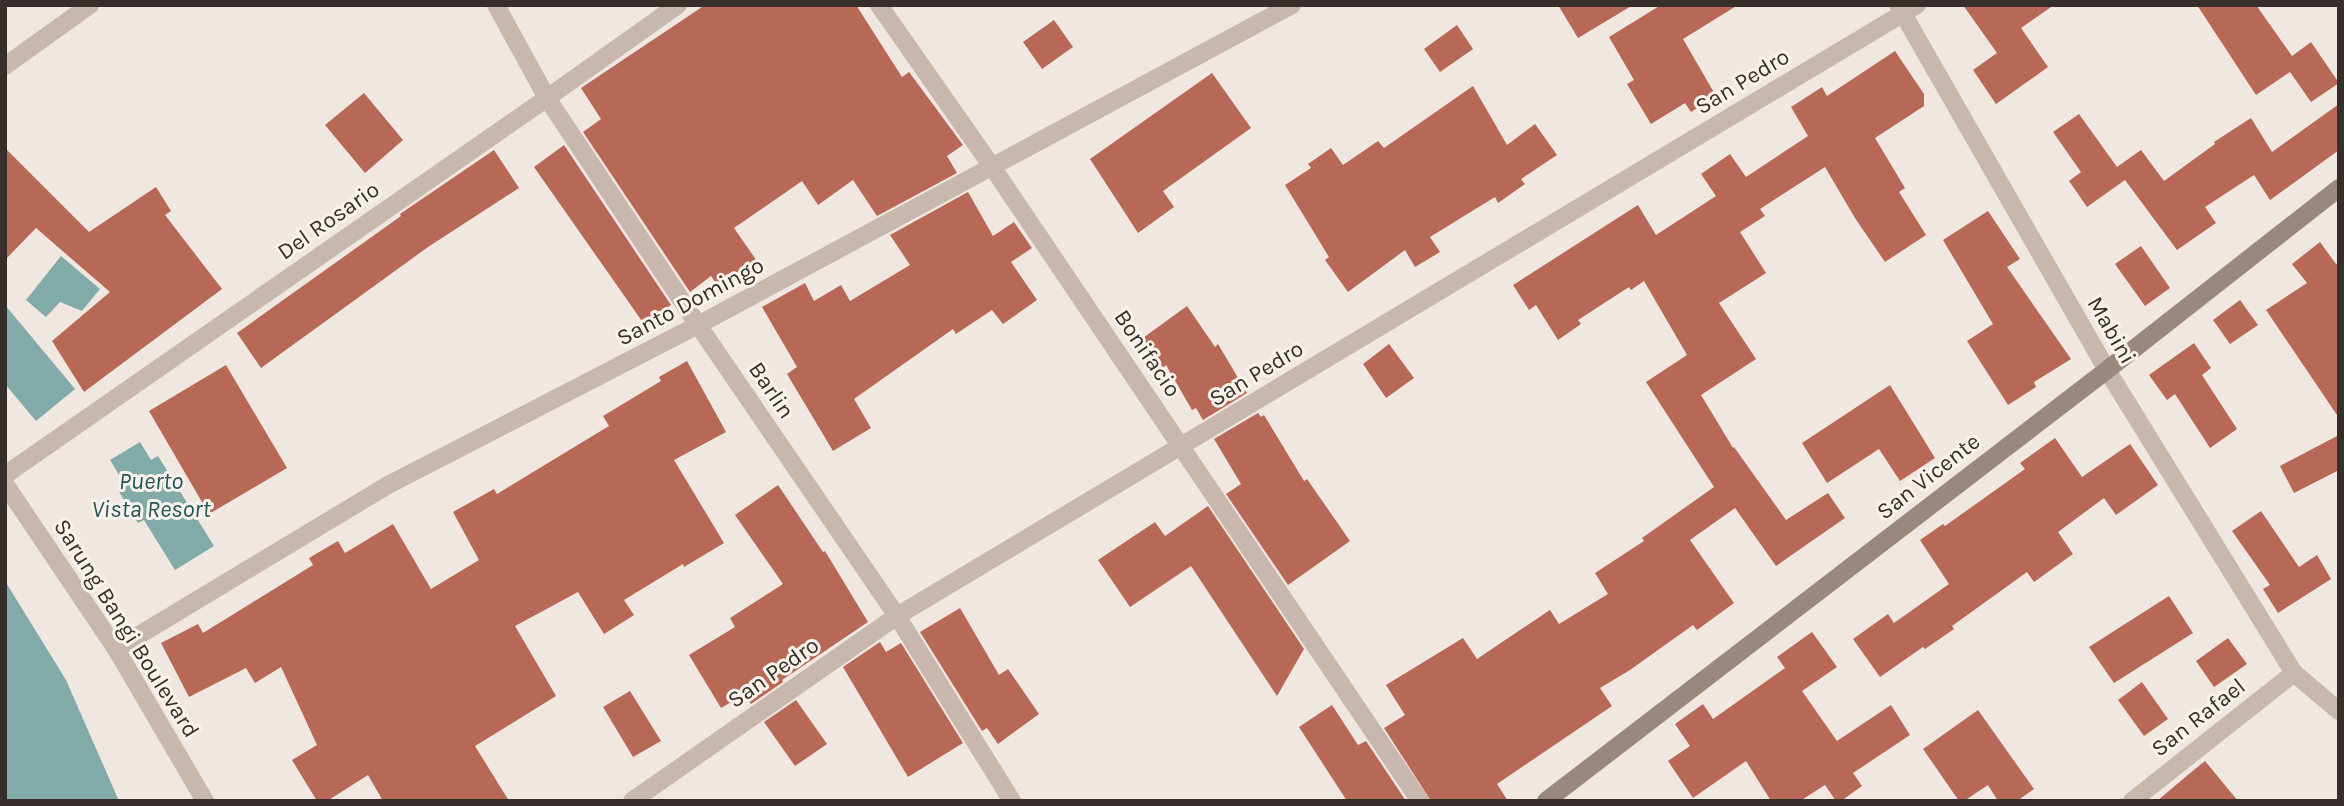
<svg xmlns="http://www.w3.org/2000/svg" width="2344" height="806" font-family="Karla,sans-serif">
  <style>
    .water { fill: #82aaa9 }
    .building { fill: #b86856 }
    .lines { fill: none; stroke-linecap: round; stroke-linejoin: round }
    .service { stroke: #c7b7ad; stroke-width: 18 }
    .minor { stroke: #c7b7ad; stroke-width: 18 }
    .tertiary { stroke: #c7b7ad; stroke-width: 18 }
    .secondary { stroke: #9a877e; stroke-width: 18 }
    .labels { text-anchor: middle; stroke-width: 6; stroke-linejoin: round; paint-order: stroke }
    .street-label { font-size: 23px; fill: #362e2b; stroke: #f8f2ec }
    .water-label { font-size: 24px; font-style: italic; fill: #255353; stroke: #f8f2ec }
  </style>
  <rect width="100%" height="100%" fill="#f0e7e0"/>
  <!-- water -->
  <g class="water">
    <polygon points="61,256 100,289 82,311 60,302 46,317 26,300"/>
    <polygon points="5,305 75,389 36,421 5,384"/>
    <polygon points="140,442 151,460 158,456 214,546 175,570 144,520 138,523 118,490 125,485 110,460"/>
    <polygon points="5,581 66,680 119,801 5,801"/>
  </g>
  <!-- building -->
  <g class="building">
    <polygon points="705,5 856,5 902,77 909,72 963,145 947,156 957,173 877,216 853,180 818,205 802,181 734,228 759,264 721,291 711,276 690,292 583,132 601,119 581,88"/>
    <polygon points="1558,5 1633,5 1578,38"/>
    <polygon points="1661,5 1738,5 1683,39 1716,96 1691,112 1685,103 1651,124 1627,84 1634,80 1609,37"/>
    <polygon points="1963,5 2054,5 2021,28 2048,67 1996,104 1973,70 1997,53"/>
    <polygon points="2197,5 2256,5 2292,56 2311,42 2339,83 2311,102 2290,72 2256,95"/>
    <polygon points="1054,20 1073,47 1042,69 1023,42"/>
    <polygon points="1457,25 1473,49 1440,72 1424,49"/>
    <polygon points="1895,51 1924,94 1924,106 1875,138 1905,188 1899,192 1926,235 1885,262 1855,218 1825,167 1760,209 1765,216 1740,232 1766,273 1719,303 1756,359 1701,395 1733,448 1734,447 1786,520 1828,493 1845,518 1776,566 1735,508 1690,540 1734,603 1697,630 1693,625 1630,670 1600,688 1612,706 1497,784 1508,801 1431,801 1384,728 1405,715 1386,685 1463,638 1477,659 1550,610 1559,624 1608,594 1595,573 1644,541 1642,538 1714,487 1646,382 1687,355 1644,281 1631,290 1629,287 1578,320 1581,324 1558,340 1536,305 1529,310 1513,285 1638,205 1656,235 1716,196 1701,174 1730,154 1746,177 1808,136 1791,107 1822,87 1827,96"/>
    <polygon points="1212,73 1251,128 1163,191 1174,207 1138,233 1090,159"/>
    <polygon points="1473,86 1507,145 1535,124 1557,155 1521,179 1525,184 1498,203 1495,197 1430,237 1440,252 1415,267 1405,250 1348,292 1325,260 1329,257 1285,185 1311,168 1308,164 1331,148 1343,165 1378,141 1384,148"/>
    <polygon points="364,93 403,140 365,173 325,125"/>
    <polygon points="2339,104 2339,150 2270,200 2254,175 2205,207 2216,223 2177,250 2125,180 2087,207 2069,181 2081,172 2053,132 2079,114 2117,167 2141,150 2164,181 2215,144 2214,142 2251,118 2272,152"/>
    <polygon points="564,145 671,305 644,324 534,167"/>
    <polygon points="5,148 89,232 156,187 171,211 165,215 222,289 84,392 52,341 110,292 36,228 5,260"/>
    <polygon points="494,150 519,188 428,247 261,368 237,333 401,216 400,214"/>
    <polygon points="968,192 993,236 1014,222 1032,248 1011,262 1037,300 1003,324 992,310 956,334 953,329 854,399 871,428 833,451 787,374 797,367 762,307 805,283 814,301 841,285 850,301 910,265 890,235"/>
    <polygon points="1988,211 2020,259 2007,267 2071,359 2034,382 2036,387 2008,405 1967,341 1993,324 1943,240"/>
    <polygon points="2320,242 2336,264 2339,263 2339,418 2266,310 2307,283 2292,264"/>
    <polygon points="2141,246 2170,288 2145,306 2115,264"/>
    <polygon points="2240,300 2258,325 2230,344 2213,320"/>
    <polygon points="1187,306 1215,347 1218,344 1247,393 1203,420 1196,408 1192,410 1166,365 1163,368 1143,338"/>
    <polygon points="2194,343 2211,368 2202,375 2237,429 2210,448 2175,394 2167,400 2149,375"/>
    <polygon points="1389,344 1414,378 1386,398 1363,364"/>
    <polygon points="687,361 726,432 674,460 724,543 684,567 683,564 624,600 634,615 604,634 578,592 515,626 556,696 475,746 509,801 383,801 368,775 327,801 317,801 292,760 317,745 281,667 255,683 246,668 189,697 161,643 198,624 203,633 313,565 309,558 338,541 345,553 393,524 431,589 479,560 453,512 494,489 497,494 609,426 603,416 661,381 659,377"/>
    <polygon points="226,365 287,468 209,514 149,411"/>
    <polygon points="1890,385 1935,458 1900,481 1879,449 1827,483 1802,443"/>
    <polygon points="1258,413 1261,417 1264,415 1304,481 1307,479 1350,541 1288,585 1226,494 1241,484 1214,439"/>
    <polygon points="2339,435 2339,470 2294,493 2280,466"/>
    <polygon points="2055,438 2082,477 2130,444 2158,485 2116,515 2104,498 2058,532 2073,554 2034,582 2027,572 1952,626 1954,629 1925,649 1923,647 1880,677 1853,639 1888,614 1894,623 1949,584 1920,540 1943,524 1945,526 2025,469 2020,463"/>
    <polygon points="778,485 823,552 825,551 868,622 782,680 783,682 751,704 745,694 721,708 689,655 735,627 730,618 783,584 735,515"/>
    <polygon points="1208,506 1304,649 1277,696 1191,566 1130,607 1098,560 1155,522 1165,536"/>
    <polygon points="2261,511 2299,567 2317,555 2331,579 2278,613 2263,589 2270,585 2232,531"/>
    <polygon points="2169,596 2193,633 2114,683 2089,647"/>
    <polygon points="960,608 999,675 1008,669 1039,714 998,744 987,728 982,731 920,632"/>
    <polygon points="1812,632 1837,667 1802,691 1837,741 1891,705 1910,735 1853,773 1862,786 1841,801 1836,801 1825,785 1800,801 1771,801 1746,761 1693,798 1668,761 1690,746 1675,724 1703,704 1713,719 1785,668 1777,657"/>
    <polygon points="2228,638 2247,664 2214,687 2196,661"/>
    <polygon points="880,642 886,652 901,643 963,743 908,777 843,667"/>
    <polygon points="2142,682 2168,719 2144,736 2118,700"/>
    <polygon points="630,691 661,741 633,757 603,707"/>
    <polygon points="796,700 827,744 795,766 764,722"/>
    <polygon points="1332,705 1358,745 1366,741 1406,801 1347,801 1299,727"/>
    <polygon points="1978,710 2034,789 2017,801 1998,801 1988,785 1964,801 1959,801 1923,749"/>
    <polygon points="2205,761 2238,801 2157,801 2189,774"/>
  </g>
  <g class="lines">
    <!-- service -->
    <g class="service">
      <polyline points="5,475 547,98"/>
      <polyline points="2294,673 2339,711"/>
    </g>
    <!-- minor -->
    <g class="minor">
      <polyline points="496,5 547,98 698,325 897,616 1012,801"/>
      <polyline points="879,5 993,168 1420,801"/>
      <polyline points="1898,5 2107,370 2294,673 2132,801"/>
      <polyline points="5,66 90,5"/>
      <polyline points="547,98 678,5"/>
      <polyline points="116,649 388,485 698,325 1292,5"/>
      <polyline points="632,801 897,616 1917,5"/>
    </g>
    <!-- tertiary -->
    <polyline class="tertiary" points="5,484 116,649 205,801"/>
    <!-- secondary -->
    <polyline class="secondary" points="1546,801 2107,370 2339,188"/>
  </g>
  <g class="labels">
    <!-- street labels -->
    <g class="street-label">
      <text transform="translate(1742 81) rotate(-31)" y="8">San Pedro</text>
      <text transform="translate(328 220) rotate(-35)" y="8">Del Rosario</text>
      <text transform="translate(690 301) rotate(-28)" y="8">Santo Domingo</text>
      <text transform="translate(2112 330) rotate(60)" y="8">Mabini</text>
      <text transform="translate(1148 353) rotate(56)" y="8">Bonifacio</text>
      <text transform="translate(1256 373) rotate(-31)" y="8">San Pedro</text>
      <text transform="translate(772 390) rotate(56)" y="8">Barlin</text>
      <text transform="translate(1928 476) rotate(-38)" y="8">San Vicente</text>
      <text transform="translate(127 628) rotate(58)" y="8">Sarung Bangi Boulevard</text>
      <text transform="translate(773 672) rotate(-35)" y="8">San Pedro</text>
      <text transform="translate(2198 717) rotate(-38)" y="8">San Rafael</text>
    </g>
    <!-- water labels -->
    <g class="water-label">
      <text x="151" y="489">Puerto<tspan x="151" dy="28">Vista Resort</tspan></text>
    </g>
  </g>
  <!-- border -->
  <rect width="2344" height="806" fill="none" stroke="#362e2b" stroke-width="14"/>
</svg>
